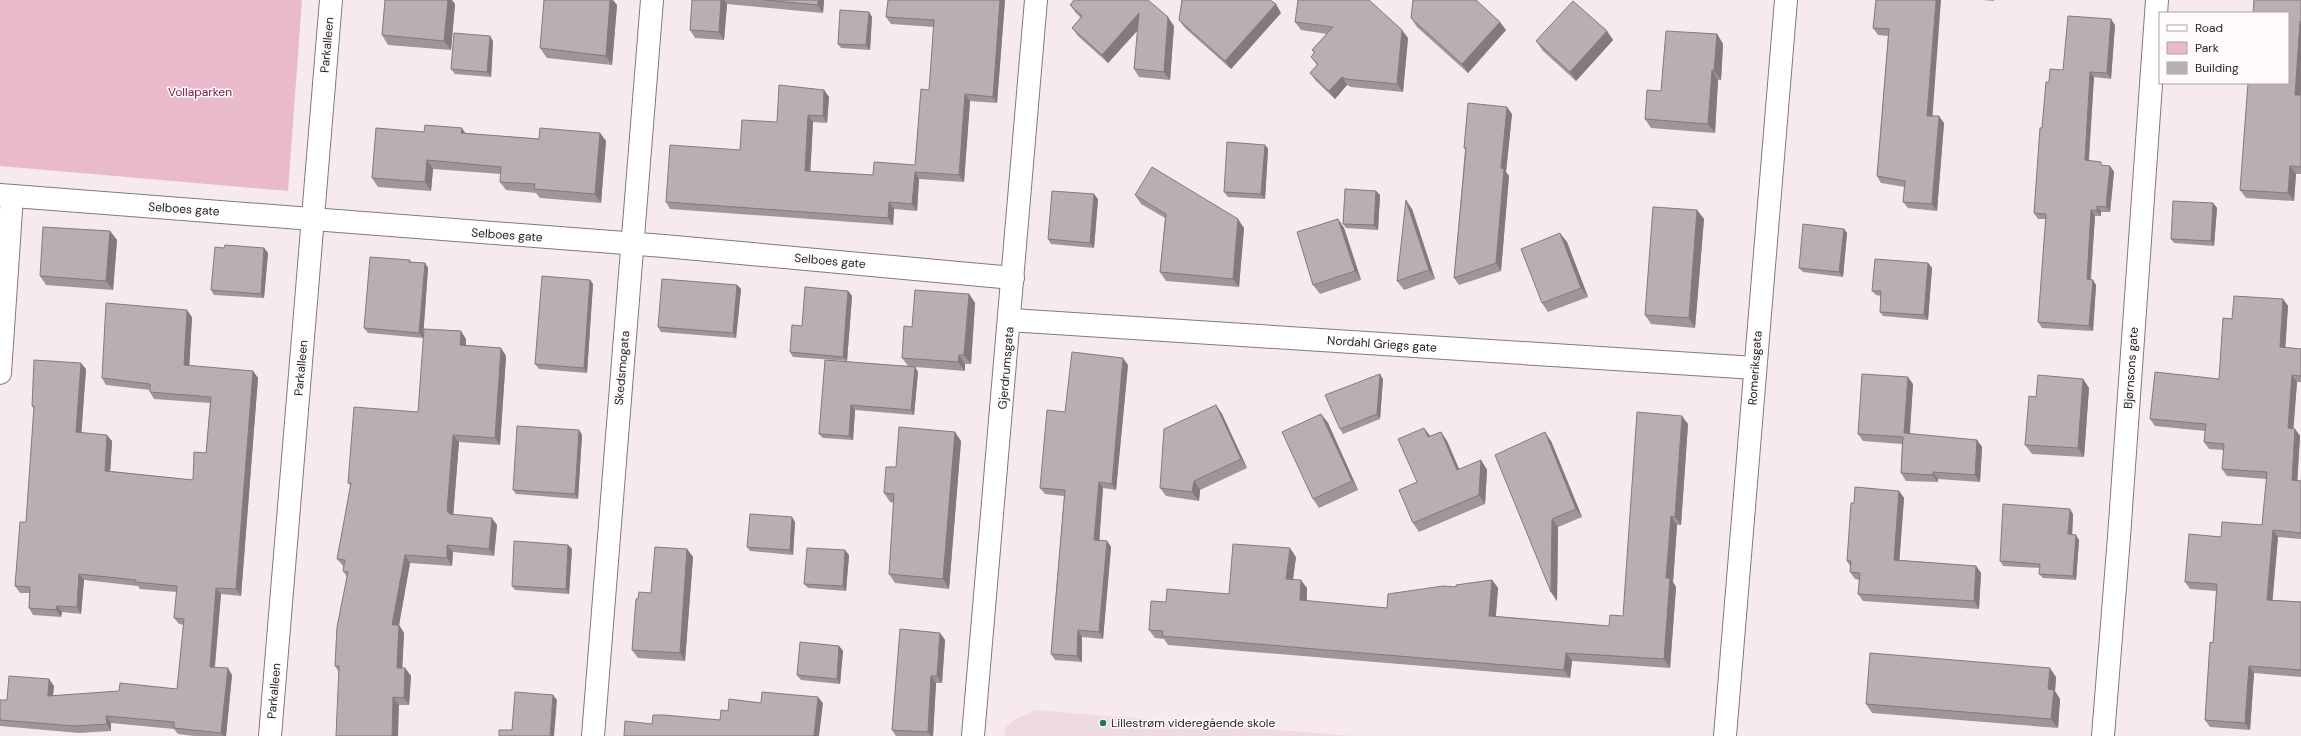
<svg xmlns="http://www.w3.org/2000/svg" width="2301" height="736" font-family="'DM Sans',sans-serif">
  <style>
    .built { fill: #efdae2 }
    .green { fill: #e9b9cc }
    .lines { fill: none; stroke-linecap: round; stroke-linejoin: round }
    .minor-casing { stroke: #83787c; stroke-width: 24 }
    .minor { stroke: #fff; stroke-width: 22 }
    .wall { fill: #9f9699 }
    .shaded-wall { fill: #827a7d }
    .building { fill: #b9aeb2; stroke: #827a7d }
    .poi-dot { fill: #29726c; stroke: #fffafb; stroke-width: 1.5 }
    .labels { text-anchor: middle; stroke-width: 3; stroke-linejoin: round; paint-order: stroke }
    .street-label { font-size: 12px; fill: #272324; stroke: #fffafb }
    .park-label { font-size: 12px; fill: #6b1944; stroke: #fffafb }
    .poi-label { font-size: 12px; fill: #272324; stroke: #fffafb; text-anchor: start }
  </style>
  <rect width="100%" height="100%" fill="#f6eaef"/>
  <!-- built -->
  <polygon class="built" points="1035,710 1353,736 1004,736 1006,727 1014,720"/>
  <!-- green -->
  <polygon class="green" points="0,0 302,0 288,191 0,166"/>
  <g class="lines">
    <!-- minor casing -->
    <g class="minor-casing">
      <g id="minor">
        <polyline points="0,195 664,246 1013,278"/>
        <polyline points="1010,320 1755,368"/>
        <polyline points="0,373 12,196"/>
        <polyline points="270,736 331,0"/>
        <polyline points="593,736 652,0"/>
        <polyline points="973,736 1036,0"/>
        <polyline points="1725,736 1786,0"/>
        <polyline points="2103,736 2119,537 2157,0"/>
      </g>
    </g>
    <!-- minor -->
    <use href="#minor" class="minor"/>
  </g>
  <!-- wall -->
  <g class="wall">
    <polygon points="692,0 824,0 823,13 727,4 724,40 695,38 690,30"/>
    <polygon points="1005,0 997,103 970,101 964,182 919,179 917,211 894,209 893,225 670,209 666,202 740,150 777,122 824,90 829,97 827,123 813,122 810,171 873,175 915,165 929,90 934,27 891,24 886,17"/>
    <polygon points="1876,0 1933,116 1944,123 1937,211 1908,208 1903,202 1905,187 1881,183 1877,176 1888,36 1878,35 1873,28"/>
    <polygon points="1982,0 1994,0 1994,1"/>
    <polygon points="2301,0 2301,174 2296,174 2294,201 2246,198 2240,190"/>
    <polygon points="455,4 451,50 388,45 382,35"/>
    <polygon points="617,5 612,65 547,58 540,48"/>
    <polygon points="1070,5 1174,26 1170,80 1139,77 1134,69 1138,30 1108,63 1078,36 1072,28 1081,18 1076,13"/>
    <polygon points="869,12 872,17 870,50 841,48 838,44"/>
    <polygon points="1281,13 1231,69 1185,28 1179,20"/>
    <polygon points="1411,18 1506,30 1468,73 1417,27"/>
    <polygon points="1295,22 1408,38 1403,92 1351,87 1347,85 1335,99 1316,81 1310,73 1317,65 1311,57 1314,53 1312,50 1327,34 1301,30"/>
    <polygon points="2115,25 2111,79 2094,77 2089,161 2103,166 2110,166 2114,172 2110,212 2101,212 2101,216 2095,216 2091,280 2096,285 2093,331 2042,328 2038,322 2046,219 2038,219 2034,213 2042,128 2049,82 2063,70"/>
    <polygon points="1607,31 1613,40 1576,81 1543,51 1536,41"/>
    <polygon points="1717,34 1723,44 1721,80 1718,80 1715,133 1651,128 1645,119 1661,91"/>
    <polygon points="493,41 491,77 455,74 451,69"/>
    <polygon points="1512,114 1506,172 1509,176 1501,271 1459,285 1454,278 1465,150 1464,148"/>
    <polygon points="424,132 465,133 539,139 600,133 606,141 601,203 540,198 536,193 506,190 500,182 501,174 433,169 431,191 378,187 372,178"/>
    <polygon points="1265,145 1268,149 1265,199 1228,197 1224,192"/>
    <polygon points="1376,191 1380,195 1378,230 1346,228 1343,224"/>
    <polygon points="1135,195 1244,228 1239,287 1166,281 1160,272 1165,218 1141,204"/>
    <polygon points="1098,199 1094,248 1051,244 1048,239"/>
    <polygon points="2213,203 2217,208 2214,246 2174,243 2171,239"/>
    <polygon points="1412,209 1435,279 1404,290 1397,281"/>
    <polygon points="1697,210 1704,219 1695,328 1651,324 1645,315"/>
    <polygon points="1338,219 1344,228 1361,280 1320,294 1313,285"/>
    <polygon points="1844,229 1847,233 1843,277 1803,272 1799,268"/>
    <polygon points="110,231 117,240 113,290 46,285 40,276"/>
    <polygon points="1567,242 1588,297 1548,312 1542,303"/>
    <polygon points="264,248 268,253 264,298 214,295 211,290"/>
    <polygon points="410,260 411,262 425,263 428,268 423,338 368,333 364,328"/>
    <polygon points="1928,263 1932,268 1928,320 1883,316 1880,312 1881,296 1876,295 1872,291"/>
    <polygon points="590,280 593,284 587,373 539,369 535,364"/>
    <polygon points="737,285 741,289 736,338 661,332 658,327"/>
    <polygon points="848,291 852,296 847,361 793,357 790,352 802,326"/>
    <polygon points="969,294 975,303 971,364 965,364 965,371 915,367 918,372 914,415 855,410 853,440 823,438 819,434 825,360 908,366 902,358 912,327"/>
    <polygon points="2283,299 2288,306 2285,347 2301,349 2301,382 2297,382 2293,429 2295,429 2300,436 2297,481 2301,481 2301,539 2278,537 2272,600 2301,602 2301,677 2254,673 2250,730 2210,727 2205,720 2213,643 2216,591 2190,589 2185,582 2221,537 2262,525 2267,479 2227,476 2222,469 2224,450 2209,449 2204,442 2205,431 2155,426 2150,419 2219,379"/>
    <polygon points="192,317 189,366 253,371 258,378 241,596 221,594 215,667 232,675 226,736 194,736 178,734 174,729 111,723 111,731 79,733 0,726 0,700 7,700 54,686 53,696 177,689 184,625 179,624 174,618 177,592 140,589 138,586 84,580 81,614 62,612 61,617 33,615 29,608 30,593 20,593 15,586 26,522 34,409 32,406 86,369 81,433 112,441 110,471 193,480 206,453 210,403 154,399 150,392 150,390 106,385 102,378"/>
    <polygon points="466,339 466,345 501,348 506,356 500,445 459,442 453,514 497,525 494,556 453,552 452,566 410,563 399,625 404,633 402,668 405,668 411,676 409,705 399,705 339,672 335,666 347,577 343,571 344,567 343,566 337,559 351,486 348,483 418,412"/>
    <polygon points="1128,365 1116,490 1103,488 1099,540 1107,541 1111,547 1103,639 1082,637 1082,662 1055,660 1051,654 1064,496 1045,494 1040,488 1065,412"/>
    <polygon points="1383,379 1380,419 1343,434 1340,429"/>
    <polygon points="2083,379 2089,388 2084,457 2032,454 2025,445 2036,397"/>
    <polygon points="1913,384 1910,434 1977,440 1982,447 1980,482 1938,479 1938,482 1906,481 1901,473 1902,444 1863,441 1858,434"/>
    <polygon points="1216,405 1222,414 1247,468 1200,490 1199,501 1166,496 1160,488"/>
    <polygon points="1321,414 1328,423 1358,490 1319,508 1313,499"/>
    <polygon points="1688,424 1681,525 1677,525 1673,582 1676,587 1670,668 1572,661 1570,678 1168,645 1164,639 1155,638 1149,630 1166,602 1229,594 1296,557 1293,579 1307,588 1307,601 1387,608 1456,587 1492,580 1498,588 1496,616 1609,626 1623,616"/>
    <polygon points="579,430 582,435 578,499 516,494 513,490"/>
    <polygon points="1441,432 1447,441 1459,470 1481,460 1487,470 1485,504 1419,532 1413,523 1417,482 1430,436"/>
    <polygon points="961,441 949,589 895,583 889,574 894,503 890,502 884,493 896,467"/>
    <polygon points="1551,441 1582,517 1558,527 1557,601 1551,592"/>
    <polygon points="1899,491 1904,498 1899,560 1976,566 1981,573 1979,609 1863,601 1858,594 1859,580 1855,579 1850,572 1850,566 1847,561 1854,503"/>
    <polygon points="2073,514 2072,535 2079,540 2076,580 2043,578 2039,574 2040,568 2003,566 2000,561"/>
    <polygon points="795,522 793,555 750,551 747,547"/>
    <polygon points="568,545 572,549 569,594 515,590 512,586"/>
    <polygon points="687,549 693,557 685,661 638,658 632,650 651,593"/>
    <polygon points="849,555 846,591 808,588 804,584"/>
    <polygon points="940,633 945,640 942,683 936,683 933,736 896,736 892,730"/>
    <polygon points="839,646 843,651 840,684 801,680 797,675"/>
    <polygon points="2056,677 2055,691 2060,699 2058,728 1872,713 1866,704"/>
  </g>
  <!-- shaded-wall -->
  <g class="shaded-wall">
    <polygon points="448,0 452,0 455,4 451,50 444,41"/>
    <polygon points="610,0 613,0 617,5 612,65 606,56"/>
    <polygon points="721,0 724,0 727,4 724,40 719,32"/>
    <polygon points="818,0 824,0 823,13 818,5"/>
    <polygon points="1000,0 1005,0 997,103 993,97"/>
    <polygon points="1936,0 1941,0 1932,122 1927,116"/>
    <polygon points="1276,4 1281,13 1231,69 1225,61"/>
    <polygon points="869,12 872,17 870,50 866,45"/>
    <polygon points="1139,13 1145,22 1108,63 1102,55"/>
    <polygon points="1168,17 1174,26 1170,80 1164,72"/>
    <polygon points="2111,19 2115,25 2111,79 2107,73"/>
    <polygon points="2300,21 2301,23 2301,91 2300,103 2295,95"/>
    <polygon points="1500,22 1506,30 1468,73 1462,64"/>
    <polygon points="1402,30 1408,38 1403,92 1397,84"/>
    <polygon points="1607,31 1613,40 1576,81 1570,72"/>
    <polygon points="1717,34 1723,44 1721,80 1714,71"/>
    <polygon points="490,36 493,41 491,77 487,72"/>
    <polygon points="1712,70 1718,80 1715,133 1708,124"/>
    <polygon points="2090,72 2094,77 2088,166 2085,160"/>
    <polygon points="1342,77 1347,85 1335,99 1329,91"/>
    <polygon points="824,90 829,97 827,123 823,116"/>
    <polygon points="965,94 970,101 964,182 959,175"/>
    <polygon points="1507,107 1512,114 1506,172 1509,176 1501,271 1496,263 1501,168"/>
    <polygon points="808,115 813,122 810,178 805,171"/>
    <polygon points="1939,116 1944,123 1937,211 1932,204"/>
    <polygon points="462,128 468,137 461,133"/>
    <polygon points="600,133 606,141 601,203 595,194"/>
    <polygon points="1265,145 1268,149 1265,199 1261,194"/>
    <polygon points="427,160 433,169 431,191 425,182"/>
    <polygon points="2110,166 2114,172 2110,212 2106,207"/>
    <polygon points="2290,166 2296,174 2294,201 2288,193"/>
    <polygon points="915,172 919,179 917,211 912,204"/>
    <polygon points="1376,191 1380,195 1378,230 1374,225"/>
    <polygon points="1094,194 1098,199 1094,248 1090,243"/>
    <polygon points="1406,200 1412,209 1435,279 1429,270"/>
    <polygon points="889,202 894,209 893,225 888,218"/>
    <polygon points="2213,203 2217,208 2214,246 2211,241"/>
    <polygon points="2097,206 2101,212 2101,216 2097,211"/>
    <polygon points="1697,210 1704,219 1695,328 1689,318"/>
    <polygon points="2091,210 2095,216 2090,285 2087,279"/>
    <polygon points="1238,219 1244,228 1239,287 1233,279"/>
    <polygon points="1338,219 1344,228 1361,280 1355,271"/>
    <polygon points="1844,229 1847,233 1843,277 1839,272"/>
    <polygon points="110,231 117,240 113,290 106,281"/>
    <polygon points="1560,233 1567,242 1588,297 1581,288"/>
    <polygon points="264,248 268,253 264,298 261,294"/>
    <polygon points="425,263 428,268 423,338 419,333"/>
    <polygon points="1928,263 1932,268 1928,320 1924,315"/>
    <polygon points="590,280 593,284 587,373 584,368"/>
    <polygon points="2093,280 2096,285 2093,331 2089,326"/>
    <polygon points="737,285 741,289 736,338 733,333"/>
    <polygon points="848,291 852,296 847,361 843,357"/>
    <polygon points="969,294 975,303 971,364 964,355"/>
    <polygon points="2283,299 2288,306 2285,354 2280,347"/>
    <polygon points="187,310 192,317 189,372 184,365"/>
    <polygon points="461,331 466,339 465,352 460,345"/>
    <polygon points="501,348 506,356 500,445 495,438"/>
    <polygon points="959,355 965,364 965,371 958,362"/>
    <polygon points="1123,358 1128,365 1116,490 1112,484"/>
    <polygon points="81,363 86,369 81,439 76,432"/>
    <polygon points="915,367 918,372 914,415 911,410"/>
    <polygon points="253,371 258,378 241,596 236,589"/>
    <polygon points="1380,374 1383,379 1380,419 1377,414"/>
    <polygon points="2292,375 2297,382 2293,435 2288,428"/>
    <polygon points="1908,377 1913,384 1909,441 1904,433"/>
    <polygon points="2083,379 2089,388 2084,457 2078,448"/>
    <polygon points="851,405 855,410 853,440 849,436"/>
    <polygon points="1216,405 1222,414 1247,468 1241,459"/>
    <polygon points="1321,414 1328,423 1358,490 1352,481"/>
    <polygon points="1682,416 1688,424 1681,525 1675,517"/>
    <polygon points="1424,428 1431,437 1428,437"/>
    <polygon points="2295,429 2300,436 2297,487 2292,480"/>
    <polygon points="579,430 582,435 578,499 575,494"/>
    <polygon points="955,432 961,441 949,589 943,579"/>
    <polygon points="1441,432 1447,441 1464,480 1457,470"/>
    <polygon points="1545,432 1551,441 1582,517 1576,509"/>
    <polygon points="107,435 112,441 110,477 105,471"/>
    <polygon points="453,435 459,442 453,519 447,511"/>
    <polygon points="1977,440 1982,447 1980,482 1975,475"/>
    <polygon points="1481,460 1487,470 1485,504 1479,495"/>
    <polygon points="1933,472 1938,479 1938,482 1933,475"/>
    <polygon points="1194,481 1200,490 1199,501 1192,492"/>
    <polygon points="1099,482 1103,488 1099,546 1094,540"/>
    <polygon points="1899,491 1904,498 1899,567 1894,560"/>
    <polygon points="2070,509 2073,514 2072,539 2068,534"/>
    <polygon points="1671,516 1677,525 1673,582 1676,587 1670,668 1664,659 1666,578"/>
    <polygon points="792,517 795,522 793,555 790,550"/>
    <polygon points="492,518 497,525 494,556 489,549"/>
    <polygon points="1552,519 1558,527 1557,601 1551,592"/>
    <polygon points="2273,530 2278,537 2272,607 2267,600"/>
    <polygon points="2076,535 2079,540 2076,580 2073,576"/>
    <polygon points="1107,541 1111,547 1103,639 1099,632"/>
    <polygon points="447,545 453,552 452,566 447,558"/>
    <polygon points="568,545 572,549 569,594 566,589"/>
    <polygon points="1290,548 1296,557 1292,587 1286,579"/>
    <polygon points="687,549 693,557 685,661 680,653"/>
    <polygon points="845,550 849,555 846,591 843,586"/>
    <polygon points="405,555 410,563 399,625 404,633 402,676 397,668 392,625"/>
    <polygon points="1976,566 1981,573 1979,609 1974,601"/>
    <polygon points="79,574 84,580 81,614 77,607"/>
    <polygon points="1301,580 1307,588 1306,609 1300,600"/>
    <polygon points="1492,580 1498,588 1495,624 1489,616"/>
    <polygon points="216,588 221,594 214,673 210,667"/>
    <polygon points="57,606 62,612 61,617 56,610"/>
    <polygon points="1078,630 1082,637 1082,662 1077,656"/>
    <polygon points="940,633 945,640 942,683 937,676"/>
    <polygon points="839,646 843,651 840,684 837,679"/>
    <polygon points="1566,653 1572,661 1570,678 1564,670"/>
    <polygon points="2249,666 2254,673 2250,730 2245,723"/>
    <polygon points="228,668 232,675 226,736 223,736 221,733"/>
    <polygon points="405,668 411,676 409,705 404,698"/>
    <polygon points="2050,668 2056,677 2055,691 2060,699 2058,728 2051,719 2048,689"/>
    <polygon points="931,676 936,683 933,736 931,736 928,732"/>
    <polygon points="49,679 54,686 52,703 48,696"/>
    <polygon points="553,695 557,700 554,736 550,736"/>
    <polygon points="393,697 399,705 398,736 392,736"/>
    <polygon points="818,697 823,703 819,736 814,736"/>
    <polygon points="106,716 111,723 111,731 107,724"/>
  </g>
  <!-- building -->
  <g class="building">
    <polygon points="385,0 448,0 444,41 382,35"/>
    <polygon points="544,0 610,0 606,56 540,48"/>
    <polygon points="692,0 721,0 719,32 690,30"/>
    <polygon points="765,0 818,0 818,5"/>
    <polygon points="888,0 1000,0 993,97 965,94 959,175 915,172 912,204 889,202 888,218 666,202 670,145 740,150 742,120 777,122 779,85 824,90 823,116 808,115 805,171 873,175 874,162 915,165 921,89 929,90 934,20 886,17"/>
    <polygon points="1074,0 1148,0 1168,17 1164,72 1134,69 1139,13 1102,55 1072,28 1082,16 1070,5"/>
    <polygon points="1182,0 1270,0 1276,4 1225,61 1179,20"/>
    <polygon points="1298,0 1369,0 1402,30 1397,84 1346,79 1342,77 1329,91 1310,73 1318,64 1311,57 1315,52 1312,50 1333,27 1295,22"/>
    <polygon points="1413,0 1476,0 1500,22 1462,64 1411,18"/>
    <polygon points="1876,0 1936,0 1927,116 1939,116 1932,204 1903,202 1905,181 1877,176 1889,29 1873,28"/>
    <polygon points="2254,0 2301,0 2301,22 2300,21 2295,95 2301,95 2301,167 2290,166 2288,193 2240,190 2248,83 2288,83 2288,13 2253,13"/>
    <polygon points="1573,1 1607,31 1570,72 1536,41"/>
    <polygon points="840,10 869,12 866,45 838,44"/>
    <polygon points="2068,16 2111,19 2107,73 2090,72 2085,160 2101,162 2101,165 2110,166 2106,207 2097,206 2097,211 2091,210 2087,279 2093,280 2089,326 2038,322 2046,214 2034,213 2040,128 2042,128 2046,82 2049,82 2050,69 2063,70"/>
    <polygon points="1666,31 1717,34 1714,71 1712,70 1708,124 1645,119 1647,90 1661,91"/>
    <polygon points="454,33 490,36 487,72 451,69"/>
    <polygon points="1468,103 1507,107 1501,168 1504,169 1496,263 1454,278 1466,148 1464,148"/>
    <polygon points="425,125 462,128 461,133 539,139 540,128 600,133 595,194 534,189 535,184 500,182 501,167 427,160 425,182 372,178 376,128 424,132"/>
    <polygon points="1227,142 1265,145 1261,194 1224,192"/>
    <polygon points="1152,167 1238,219 1233,279 1160,272 1166,214 1135,195"/>
    <polygon points="1345,189 1376,191 1374,225 1343,224"/>
    <polygon points="1052,191 1094,194 1090,243 1048,239"/>
    <polygon points="1406,200 1429,270 1397,281"/>
    <polygon points="2173,201 2213,203 2211,241 2171,239"/>
    <polygon points="1653,207 1697,210 1689,318 1645,315"/>
    <polygon points="1338,219 1355,271 1313,285 1297,232"/>
    <polygon points="1803,224 1844,229 1839,272 1799,268"/>
    <polygon points="43,227 110,231 106,281 40,276"/>
    <polygon points="1560,233 1581,288 1542,303 1521,249"/>
    <polygon points="225,245 264,248 261,294 211,290 215,247 224,248"/>
    <polygon points="370,257 410,260 409,262 425,263 419,333 364,328"/>
    <polygon points="1875,259 1928,263 1924,315 1880,312 1881,291 1872,291"/>
    <polygon points="542,276 590,280 584,368 535,364"/>
    <polygon points="662,279 737,285 733,333 658,327"/>
    <polygon points="805,287 848,291 843,357 790,352 792,325 802,326"/>
    <polygon points="915,290 969,294 964,355 959,355 958,362 902,358 904,326 912,327"/>
    <polygon points="2234,296 2283,299 2280,347 2301,349 2301,376 2292,375 2288,428 2295,429 2292,480 2301,481 2301,533 2273,530 2267,600 2301,602 2301,670 2249,666 2245,723 2205,720 2210,642 2213,643 2217,584 2185,582 2189,534 2221,537 2222,522 2262,525 2267,472 2222,469 2224,444 2204,442 2206,424 2150,419 2155,372 2219,379 2223,318 2232,319"/>
    <polygon points="106,303 187,310 184,365 253,371 236,589 216,588 210,667 228,668 221,733 174,728 174,722 106,716 107,724 75,726 0,720 0,700 7,700 9,676 49,679 48,696 119,691 120,683 177,689 184,619 174,618 177,586 135,582 136,580 79,574 77,607 57,606 56,610 29,608 30,587 15,586 20,522 26,522 34,406 32,406 34,360 81,363 76,432 107,435 105,471 193,480 194,452 206,453 211,397 150,392 150,384 102,378"/>
    <polygon points="424,329 461,331 460,345 501,348 495,438 453,435 447,511 450,514 492,518 489,549 447,545 447,558 405,555 392,625 399,625 397,668 405,668 404,698 393,697 392,736 336,736 339,666 335,666 337,627 348,572 343,571 345,560 337,559 351,483 348,483 354,407 418,412"/>
    <polygon points="1072,352 1123,358 1112,484 1099,482 1094,540 1107,541 1099,632 1078,630 1077,656 1051,654 1065,490 1040,488 1047,410 1065,412"/>
    <polygon points="825,360 915,367 911,410 851,405 849,436 819,434"/>
    <polygon points="1380,374 1377,414 1340,429 1325,395"/>
    <polygon points="1862,374 1908,377 1904,433 1977,440 1975,475 1933,472 1933,475 1901,473 1903,437 1858,434"/>
    <polygon points="2038,375 2083,379 2078,448 2025,445 2029,396 2036,397"/>
    <polygon points="1216,405 1241,459 1194,481 1192,492 1160,488 1164,429"/>
    <polygon points="1637,412 1682,416 1675,517 1671,516 1666,578 1670,578 1664,659 1566,653 1564,670 1162,636 1163,631 1149,630 1151,601 1166,602 1167,589 1229,594 1233,544 1290,548 1286,579 1301,580 1300,600 1387,608 1388,594 1443,586 1456,587 1456,585 1492,580 1489,616 1609,626 1610,615 1623,616"/>
    <polygon points="1321,414 1352,481 1313,499 1282,432"/>
    <polygon points="517,426 579,430 575,494 513,490"/>
    <polygon points="899,427 955,432 943,579 889,574 894,494 884,493 886,467 896,467"/>
    <polygon points="1424,428 1428,437 1441,432 1457,470 1481,460 1479,495 1413,523 1399,490 1417,482 1398,439"/>
    <polygon points="1545,432 1576,509 1552,519 1551,592 1495,455"/>
    <polygon points="1855,487 1899,491 1894,560 1976,566 1974,601 1858,594 1860,573 1850,572 1851,561 1847,561 1851,503 1854,503"/>
    <polygon points="2003,504 2070,509 2068,534 2076,535 2073,576 2039,574 2040,564 2000,561"/>
    <polygon points="750,514 792,517 790,550 747,547"/>
    <polygon points="514,541 568,545 566,589 512,586"/>
    <polygon points="655,547 687,549 680,653 632,650 636,599 638,599 639,592 651,593"/>
    <polygon points="807,548 845,550 843,586 804,584"/>
    <polygon points="900,629 940,633 937,676 931,676 928,732 892,730"/>
    <polygon points="800,642 839,646 837,679 797,675"/>
    <polygon points="1870,653 2050,668 2048,689 2054,690 2051,719 1866,704"/>
    <polygon points="515,692 553,695 550,736 499,736 499,730 512,730"/>
    <polygon points="762,692 818,697 814,736 624,736 625,721 652,724 653,715 664,715 720,720 721,710 728,711 729,699 761,703"/>
  </g>
  <!-- markers -->
  <circle class="poi-dot" cx="1103" cy="723" r="4"/>
  <g class="labels">
    <!-- street labels -->
    <g class="street-label">
      <text transform="translate(327 45) rotate(-85)" y="4">Parkalleen</text>
      <text transform="translate(184 209) rotate(4)" y="4">Selboes gate</text>
      <text transform="translate(507 235) rotate(4)" y="4">Selboes gate</text>
      <text transform="translate(830 261) rotate(5)" y="4">Selboes gate</text>
      <text transform="translate(1382 344) rotate(4)" y="4">Nordahl Griegs gate</text>
      <text transform="translate(301 368) rotate(-85)" y="4">Parkalleen</text>
      <text transform="translate(622 368) rotate(-85)" y="4">Skedsmogata</text>
      <text transform="translate(1006 368) rotate(-85)" y="4">Gjerdrumsgata</text>
      <text transform="translate(1755 368) rotate(-86)" y="4">Romeriksgata</text>
      <text transform="translate(2131 368) rotate(-86)" y="4">Bjørnsons gate</text>
      <text transform="translate(274 691) rotate(-85)" y="4">Parkalleen</text>
    </g>
    <!-- park labels -->
    <g class="park-label">
      <text x="200" y="96">Vollaparken</text>
    </g>
    <!-- poi labels -->
    <g class="poi-label">
      <text x="1111" y="727">Lillestrøm videregående skole</text>
    </g>
  </g>
  <!-- legend -->
  <rect x="2159" y="12" width="130" height="72" fill="#fffafb" stroke="#a9a4a5"/>
  <rect x="2167" y="25" width="20" height="6" fill="#ffffff" stroke="#a9a4a5"/>
  <text x="2195" y="32" font-size="12" fill="#272324">Road</text>
  <rect x="2167" y="42" width="20" height="12" fill="#e9b9cc" stroke="#a9a4a5"/>
  <text x="2195" y="52" font-size="12" fill="#272324">Park</text>
  <rect x="2167" y="62" width="20" height="12" fill="#b9aeb2" stroke="#a9a4a5"/>
  <text x="2195" y="72" font-size="12" fill="#272324">Building</text>
</svg>
